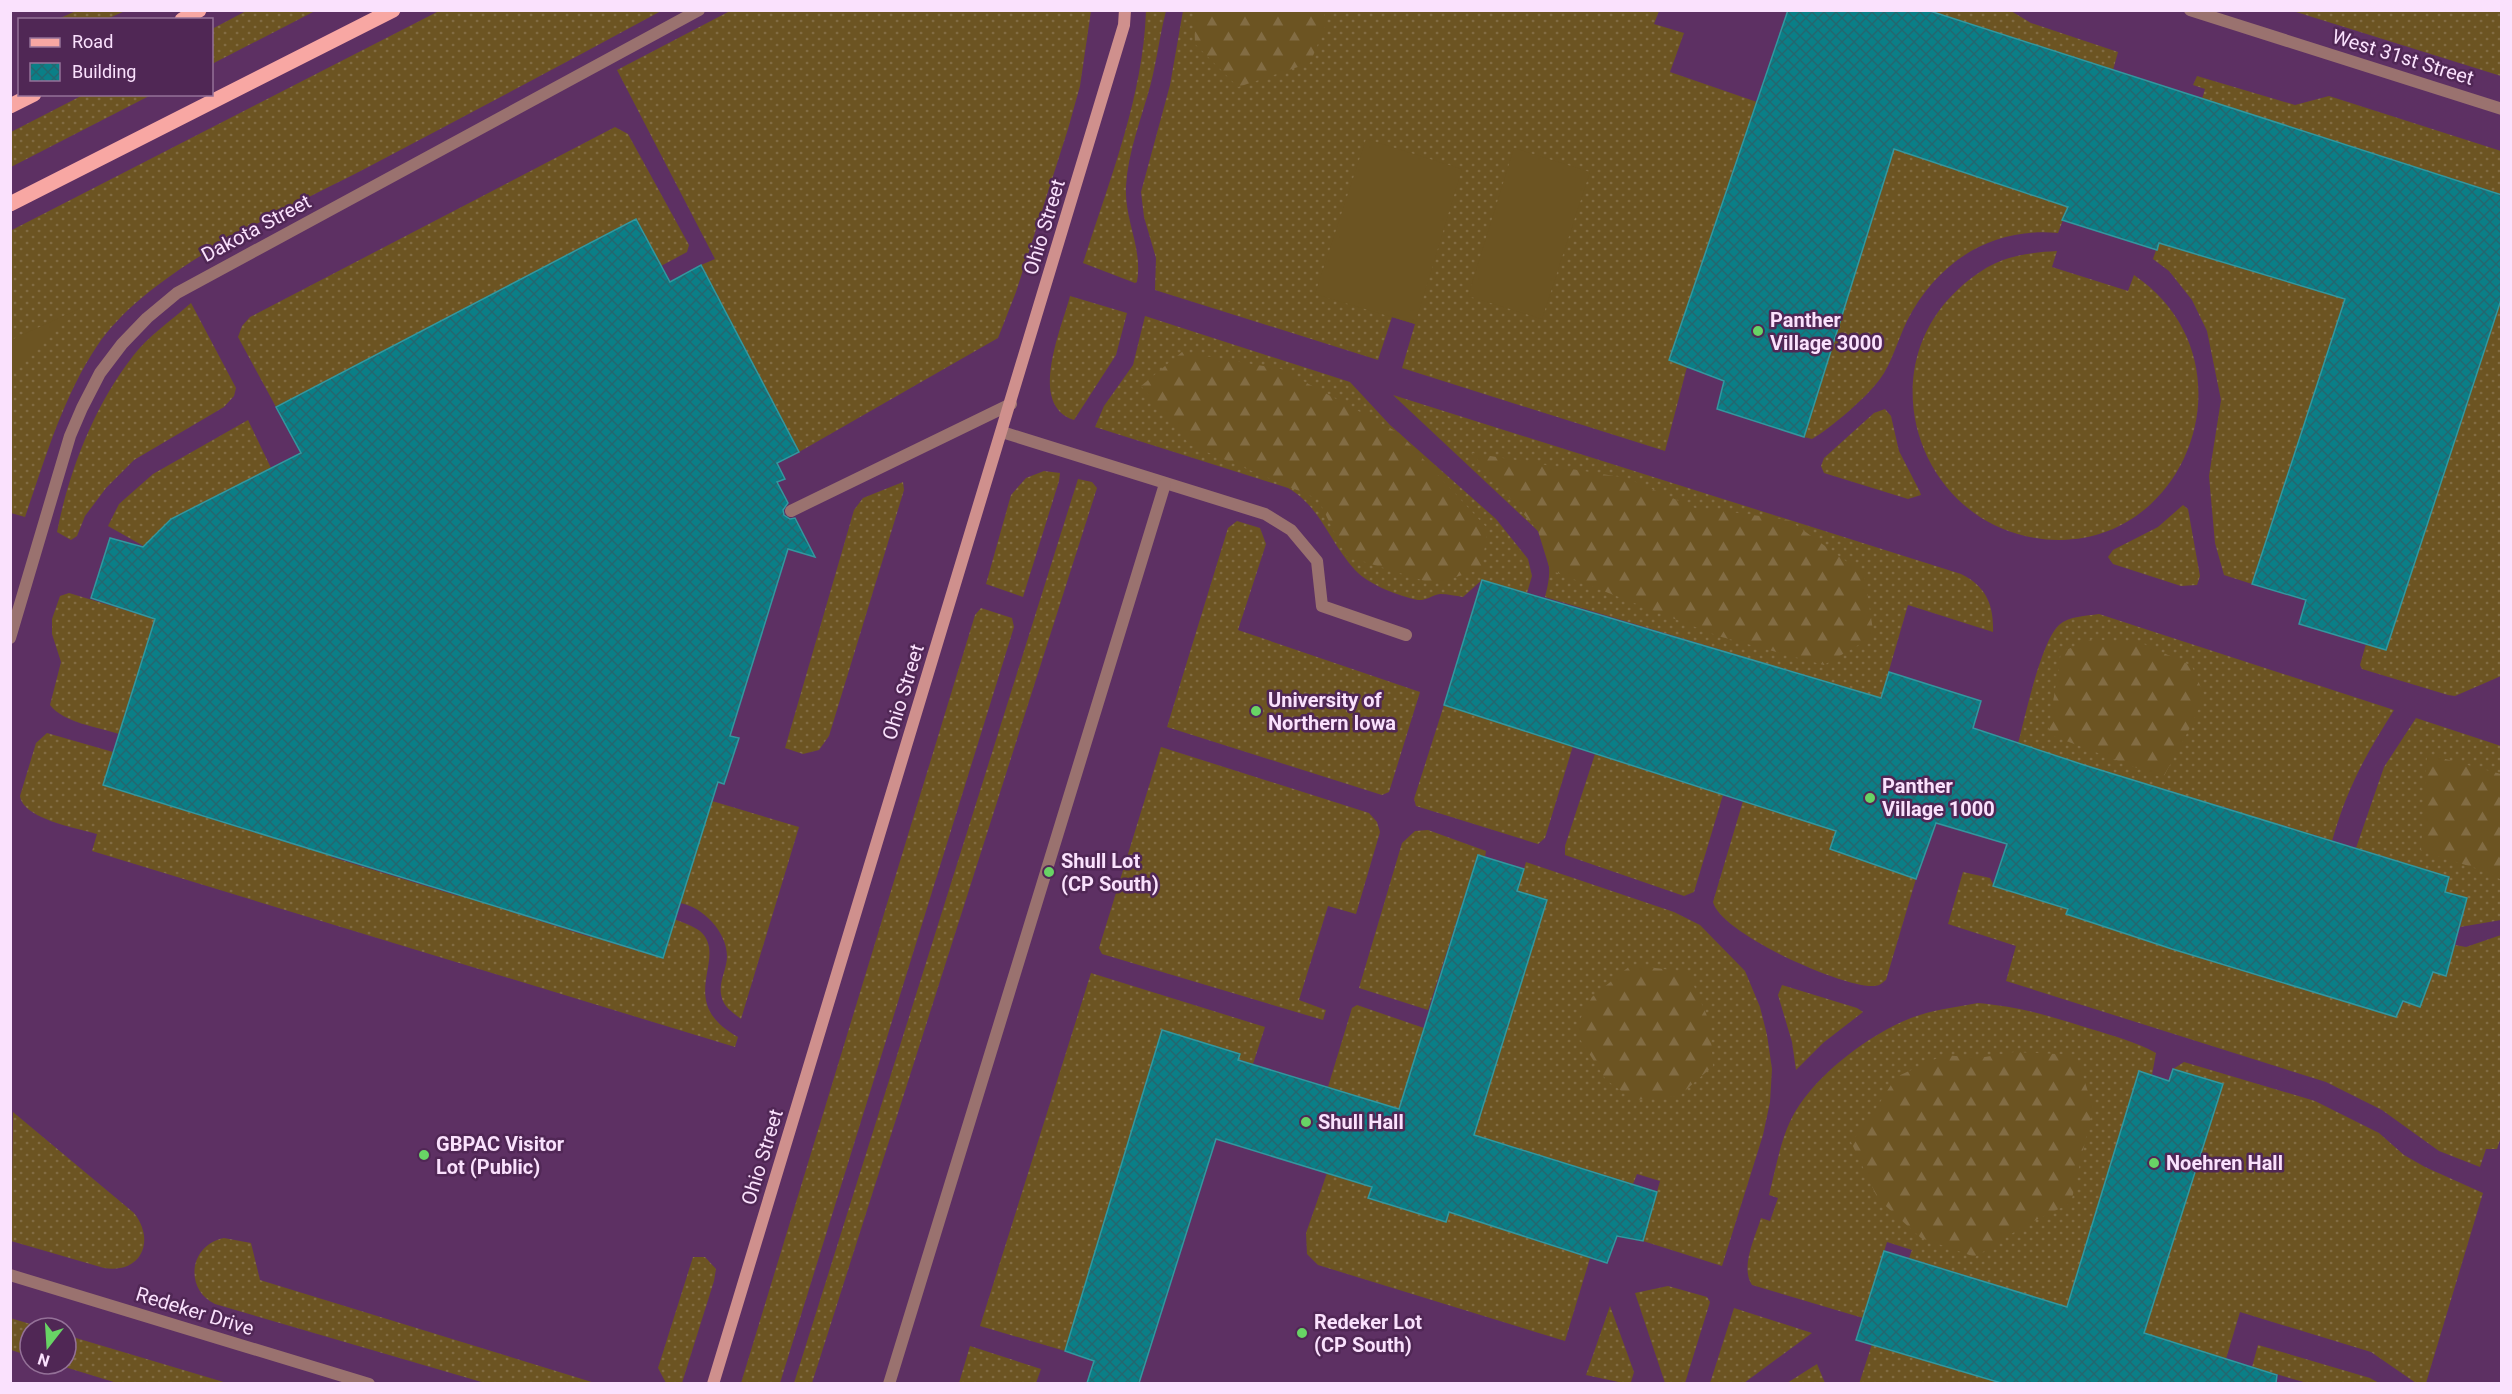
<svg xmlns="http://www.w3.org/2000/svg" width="2512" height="1394" font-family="Roboto,sans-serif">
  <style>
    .built { fill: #5d3063; fill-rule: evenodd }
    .grass { fill: url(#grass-dots) }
    .forest { fill: url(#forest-firs) }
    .garden { fill: #6c5422 }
    .building { fill: url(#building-cross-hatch); stroke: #33979f; stroke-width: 1.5 }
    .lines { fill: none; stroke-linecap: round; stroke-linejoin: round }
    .lane { stroke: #9a726f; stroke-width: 12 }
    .street { stroke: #9a726f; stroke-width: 12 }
    .secondary { stroke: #cf908d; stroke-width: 12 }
    .primary { stroke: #f8a7a3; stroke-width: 15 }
    .poi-dot { fill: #68d465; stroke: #502755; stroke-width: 2 }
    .labels { text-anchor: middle; stroke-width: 5; stroke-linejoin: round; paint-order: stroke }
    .street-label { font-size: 20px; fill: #fae1fd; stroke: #502755 }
    .poi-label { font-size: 20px; font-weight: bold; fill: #fae1fd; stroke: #502755; text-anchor: start }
  </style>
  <defs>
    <pattern id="grass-dots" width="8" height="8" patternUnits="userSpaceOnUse" patternTransform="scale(1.5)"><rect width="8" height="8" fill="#6c5422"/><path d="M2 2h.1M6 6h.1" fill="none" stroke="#826c43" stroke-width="1.8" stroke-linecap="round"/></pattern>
    <pattern id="forest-firs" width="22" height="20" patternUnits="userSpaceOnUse" patternTransform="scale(1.5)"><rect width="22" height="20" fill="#6c5422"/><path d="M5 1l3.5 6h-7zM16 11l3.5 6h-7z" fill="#826c43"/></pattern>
    <pattern id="building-cross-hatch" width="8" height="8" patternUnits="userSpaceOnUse" patternTransform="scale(1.5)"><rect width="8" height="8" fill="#0a7f87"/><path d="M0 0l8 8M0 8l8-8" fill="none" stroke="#24676f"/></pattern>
  </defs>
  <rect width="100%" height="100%" fill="#502755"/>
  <!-- built -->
  <path class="built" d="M 11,11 L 2501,11 L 2501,1383 L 11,1383 ZM 20,20 L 212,20 L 212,94 L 20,94 ZM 30,1328 L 66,1328 L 66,1364 L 30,1364 Z"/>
  <!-- grass -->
  <g class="grass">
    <polygon points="248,10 315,10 315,11 212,64 212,29"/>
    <polygon points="76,11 76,10 125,11 107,19 58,19"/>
    <path d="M 439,11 L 661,11 C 565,63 469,114 372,165 C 289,209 150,267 97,346 C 63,397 45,459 25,517 L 11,513 L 10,231 Z"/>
    <polygon points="730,11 1091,11 1080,86 1068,129 1016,292 998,338 799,452 701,265 715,259 617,70"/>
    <path d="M 1146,11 L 1166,11 C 1160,34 1157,59 1151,83 C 1142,117 1128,151 1126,186 C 1124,220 1143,248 1137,282 L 1135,283 L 1083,263 C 1109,181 1143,98 1146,11 Z"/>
    <polygon points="1183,11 1659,11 1654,24 1684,33 1670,72 1757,102 1669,360 1687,367 1665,451 1402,368 1415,324 1392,317 1378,360 1155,290 1156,258 1144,217 1141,192 1170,85"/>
    <polygon points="1927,11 2011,11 2031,23 2118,52 2113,70"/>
    <polygon points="2293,11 2501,11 2501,76"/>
    <polygon points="2197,76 2295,105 2329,96 2501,151 2501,195 2202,99 2205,89 2193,85"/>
    <polygon points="83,95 151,95 11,167 11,132"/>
    <polygon points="615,127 628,134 689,245 687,252 661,266 636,220 276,407 238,337 242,326 250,317"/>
    <path d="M 1894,149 L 2068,207 L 2058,233 C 1991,227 1937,262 1907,321 C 1898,339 1892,363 1880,379 C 1868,396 1830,429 1812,439 L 1804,437 Z"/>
    <polygon points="2161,235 2220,261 2349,300 2289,469 2263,565 2258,563 2252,584 2224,575 2215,543 2209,476 2221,400 2207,331 2192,300 2169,271 2153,259"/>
    <path d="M 2057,251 L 2052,267 L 2128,291 L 2134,275 C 2265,364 2180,571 2025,536 C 1922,512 1877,384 1945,303 C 1961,285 1981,268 2003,260 C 2021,254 2038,252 2057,251 Z"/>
    <path d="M 1070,296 L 1127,313 L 1116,355 L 1074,420 C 1027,405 1062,328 1070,296 Z"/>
    <polygon points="2501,297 2501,676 2455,696 2448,695 2362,669 2360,665 2366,644 2386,650"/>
    <path d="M 191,303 L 236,388 L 234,396 L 224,407 L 134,460 L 106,488 L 85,516 L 77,536 L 71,540 L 57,532 C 69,471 94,406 133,356 C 148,336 172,320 191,303 Z"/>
    <path d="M 1145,316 L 1350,382 L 1390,425 L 1496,519 L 1528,559 L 1532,576 L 1527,593 L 1482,580 L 1463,597 C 1456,596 1448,594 1440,594 C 1433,595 1425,601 1418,600 C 1399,596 1369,585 1355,570 C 1330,543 1321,507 1288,488 L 1095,427 L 1104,406 L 1133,365 Z"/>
    <path d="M 1393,395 L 1961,574 C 1986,586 1994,605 1993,632 L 1908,605 L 1881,698 L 1545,597 C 1553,568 1549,558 1538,531 Z"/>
    <polygon points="1885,409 1891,416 1899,451 1920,492 1921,495 1908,499 1824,473 1821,466 1824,458 1874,413"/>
    <polygon points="248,420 271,468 171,519 147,548 108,526 119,504 153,474"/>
    <polygon points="1044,471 1060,473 1059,481 1023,597 986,584 1011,495 1026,478"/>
    <polygon points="1078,479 1092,482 1097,488 812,1383 794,1383"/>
    <polygon points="903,482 904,490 829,736 819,750 803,754 785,748 854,510 863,498"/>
    <polygon points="2183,505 2188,509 2200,576 2197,585 2181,586 2113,564 2108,557 2113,550 2158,527"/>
    <polygon points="1237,521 1260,528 1266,544 1238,630 1420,692 1389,792 1382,795 1167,727 1228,528"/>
    <path d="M 69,593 L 155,619 L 119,734 C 98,727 64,723 50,705 L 61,662 L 52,634 L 52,619 L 60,596 Z"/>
    <polygon points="981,608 1012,618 1014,627 780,1383 741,1383 975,615"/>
    <path d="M 2099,614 L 2394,710 C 2364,758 2348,786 2332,841 L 2312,834 L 2310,840 L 2288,833 L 2289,827 L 2262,820 L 2235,819 L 2237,811 L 2213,804 L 2211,810 L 2187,797 L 2165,789 L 2162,795 L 2112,774 L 2018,744 C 2025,718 2041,641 2059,625 C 2069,616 2086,616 2099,614 Z"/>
    <polygon points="1444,705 1573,746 1545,838 1538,844 1416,806 1414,799"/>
    <polygon points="2416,718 2501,746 2501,920 2460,927 2467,899 2445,892 2449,877 2356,848 2384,767"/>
    <path d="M 47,733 L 113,752 L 104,785 L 308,849 L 312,838 L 334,845 L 331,857 L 458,896 L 464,885 L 487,892 L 484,903 L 590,937 L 594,925 L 611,931 L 608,942 L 662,958 L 674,919 C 682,922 693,926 700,931 C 730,958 673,1001 738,1037 L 735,1047 L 92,851 L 97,834 C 77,828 23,819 20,796 L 36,743 Z"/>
    <polygon points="1161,747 1369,813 1377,822 1380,832 1356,914 1328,906 1299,1000 1326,1010 1323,1020 1102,954 1099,948"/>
    <polygon points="1595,754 1723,795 1694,892 1684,896 1565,855 1565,846"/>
    <path d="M 712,801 L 799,827 L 741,1019 C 735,1014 727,1009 724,1003 C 715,986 727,972 727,956 C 727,932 703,907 680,903 Z"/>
    <path d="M 1743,801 L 1836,831 L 1830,849 L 1916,879 L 1886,980 C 1882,983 1879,986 1874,986 C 1843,988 1720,933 1713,902 Z"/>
    <polygon points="1428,830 1486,851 1485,857 1478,855 1428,1010 1359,988 1402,843 1415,831"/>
    <polygon points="1526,862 1674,912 1700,925 1745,971 1760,1007 1767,1035 1772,1069 1770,1102 1763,1135 1722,1266 1643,1241 1660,1181 1637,1174 1633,1184 1474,1135 1547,900 1517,891"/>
    <polygon points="1963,872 1990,878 1994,886 2068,909 2066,913 2322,989 2321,995 2345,1001 2347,997 2367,1008 2391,1016 2433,972 2446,976 2455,945 2466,947 2501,935 2502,1134 2497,1149 2486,1149 2480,1167 2439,1151 2382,1110 2326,1082 2006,981 2016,946 1948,924"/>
    <polygon points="1091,973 1265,1027 1253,1064 1238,1059 1239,1054 1162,1030 1065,1351 980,1326"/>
    <polygon points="1782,985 1857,1008 1863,1012 1823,1043 1796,1070 1792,1042 1778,995"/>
    <path d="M 1978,1003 C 2021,1007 2050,1016 2091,1029 C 2114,1036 2136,1042 2156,1053 L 2152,1075 L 2139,1072 L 2067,1307 L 1909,1258 L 1912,1250 L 1887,1242 L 1863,1318 L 1752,1285 C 1740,1267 1755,1238 1761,1218 L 1770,1221 L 1778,1198 L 1769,1195 C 1776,1168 1781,1136 1795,1112 C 1818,1073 1870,1034 1911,1018 C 1932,1010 1956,1007 1978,1003 Z"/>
    <polygon points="1357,1005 1424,1028 1399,1109 1328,1087 1352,1008"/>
    <polygon points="2184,1062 2315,1101 2379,1133 2404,1155 2425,1167 2483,1193 2426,1383 2416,1383 2371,1352 2240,1312 2226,1359 2144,1333 2173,1069"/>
    <path d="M 13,1112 L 134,1213 C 156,1241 141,1274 104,1268 L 11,1241 Z"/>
    <polygon points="1327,1173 1372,1187 1369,1198 1445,1222 1449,1212 1590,1258 1565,1341 1318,1265 1307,1254 1306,1233"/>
    <path d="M 224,1238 L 251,1243 L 260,1280 L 595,1383 L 485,1383 L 215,1304 C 184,1289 189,1245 224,1238 Z"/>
    <polygon points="693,1257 705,1257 716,1269 714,1281 682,1383 666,1383 658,1368"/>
    <polygon points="1668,1286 1707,1297 1710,1302 1685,1383 1665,1383 1635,1293"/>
    <polygon points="1610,1306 1634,1372 1631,1382 1623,1383 1586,1375"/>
    <polygon points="1734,1308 1812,1333 1744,1383 1710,1383"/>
    <polygon points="10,1318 44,1328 30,1328 30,1356 11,1350"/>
    <polygon points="66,1335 227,1383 117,1383 55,1364 66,1364"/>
    <polygon points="1872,1344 2001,1383 1859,1384"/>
    <polygon points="2258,1345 2370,1378 2379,1383 2307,1383 2252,1367"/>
    <polygon points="970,1346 1041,1369 1036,1383 959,1383"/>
    <polygon points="1817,1364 1825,1383 1787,1383"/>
  </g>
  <!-- forest -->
  <g class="forest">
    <polygon points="1194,11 1324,11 1325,27 1310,63 1238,87 1195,44"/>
    <polygon points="1182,352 1281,369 1399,433 1488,529 1481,569 1434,584 1346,556 1318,499 1190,445 1141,386"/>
    <polygon points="1472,453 1627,478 1704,512 1716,510 1789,520 1864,574 1874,636 1824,665 1718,636 1550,570 1538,531"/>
    <path d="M 2093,639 L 2144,644 L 2192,666 L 2204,695 C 2193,726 2178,749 2163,778 L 2048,734 L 2061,652 Z"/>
    <polygon points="2427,754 2501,774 2501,880 2488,872 2421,851"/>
    <polygon points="1631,965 1688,972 1710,1023 1713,1066 1679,1096 1634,1100 1606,1080 1574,1030 1592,997"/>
    <polygon points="2014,1052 2076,1055 2093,1107 2071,1203 2024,1226 1975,1257 1921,1238 1878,1199 1851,1142 1868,1121 1896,1077 1944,1055 1979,1058"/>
  </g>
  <!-- garden -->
  <g class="garden">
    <polygon points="1366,139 1462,169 1415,324 1315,294"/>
    <polygon points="1514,148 1590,172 1542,319 1468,296"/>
    <polygon points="81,308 11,371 11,340"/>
  </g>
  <!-- building -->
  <g class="building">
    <polygon points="1788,10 1927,10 2502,195 2502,297 2386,650 2299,624 2306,600 2252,584 2345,299 2159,243 2157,250 2062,220 2068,207 1894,149 1804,437 1717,409 1724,381 1669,360"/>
    <polygon points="636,219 670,282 701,265 799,452 777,463 785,479 777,482 788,503 783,510 784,515 790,519 795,518 815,557 788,549 730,736 739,738 724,784 718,782 663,958 103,785 155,619 91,598 110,538 143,547 171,519 301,453 276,407"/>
    <polygon points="1482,580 1881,698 1889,672 1981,701 1973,728 2084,765 2449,877 2445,892 2467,898 2446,976 2433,972 2420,1007 2403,1001 2396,1017 2172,949 2066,914 2068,909 1993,886 2007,844 1936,823 1916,879 1830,849 1836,831 1444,705"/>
    <polygon points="1478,855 1524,869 1517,891 1547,900 1474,1135 1657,1192 1643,1241 1617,1236 1607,1263 1449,1212 1446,1222 1368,1198 1372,1187 1216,1139 1139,1383 1087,1383 1094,1361 1065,1351 1162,1030 1240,1054 1238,1060 1399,1109"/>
    <polygon points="2173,1069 2223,1084 2144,1333 2277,1375 2276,1383 2001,1383 1856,1340 1884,1251 2067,1307 2139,1071 2169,1081"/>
  </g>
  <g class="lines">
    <!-- lane -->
    <g class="lane">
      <polyline points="2190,10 2502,109"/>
      <polyline points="1002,432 1265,514 1291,530 1317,561 1322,606 1406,635"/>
      <polyline points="791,511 1011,404"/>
      <polyline points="889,1384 1165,484"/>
    </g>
    <!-- street -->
    <g class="street">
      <polyline points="10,638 70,436 82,408 100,373 122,344 147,318 177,293 699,10"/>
      <polyline points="10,1275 369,1384"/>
    </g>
    <!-- secondary -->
    <polyline class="secondary" points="713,1384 1124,25 1125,10"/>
    <!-- primary -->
    <g class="primary">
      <polyline points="182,20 199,10"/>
      <polyline points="10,106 34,94"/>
      <polyline points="10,204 393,10"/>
    </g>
  </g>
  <!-- markers -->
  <g class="poi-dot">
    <circle cx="1758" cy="331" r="6"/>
    <circle cx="1256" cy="711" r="6"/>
    <circle cx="1870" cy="798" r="6"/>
    <circle cx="1049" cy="872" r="6"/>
    <circle cx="1306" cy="1122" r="6"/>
    <circle cx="424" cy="1155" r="6"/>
    <circle cx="2154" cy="1163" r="6"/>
    <circle cx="1302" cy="1333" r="6"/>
  </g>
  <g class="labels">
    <!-- street labels -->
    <g class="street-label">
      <text transform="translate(2403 57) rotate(17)" y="7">West 31st Street</text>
      <text transform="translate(1044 227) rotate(-73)" y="7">Ohio Street</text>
      <text transform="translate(256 228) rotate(-28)" y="7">Dakota Street</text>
      <text transform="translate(903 692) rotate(-73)" y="7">Ohio Street</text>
      <text transform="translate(762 1157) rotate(-73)" y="7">Ohio Street</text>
      <text transform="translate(195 1311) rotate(17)" y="7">Redeker Drive</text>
    </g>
    <!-- poi labels -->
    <g class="poi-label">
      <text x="1770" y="327">Panther<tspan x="1770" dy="23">Village 3000</tspan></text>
      <text x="1268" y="707">University of<tspan x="1268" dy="23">Northern Iowa</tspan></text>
      <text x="1882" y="793">Panther<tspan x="1882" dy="23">Village 1000</tspan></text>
      <text x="1061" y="868">Shull Lot<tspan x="1061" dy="23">(CP South)</tspan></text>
      <text x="1318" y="1129">Shull Hall</text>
      <text x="436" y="1151">GBPAC Visitor<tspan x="436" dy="23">Lot (Public)</tspan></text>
      <text x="2166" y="1170">Noehren Hall</text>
      <text x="1314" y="1329">Redeker Lot<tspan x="1314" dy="23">(CP South)</tspan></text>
    </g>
  </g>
  <!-- border -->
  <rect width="2512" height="1394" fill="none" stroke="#fae1fd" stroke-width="24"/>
  <!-- legend -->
  <rect x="18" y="18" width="195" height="78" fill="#502755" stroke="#947198" stroke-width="1.5"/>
  <rect x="30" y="38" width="30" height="9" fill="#f8a7a3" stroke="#947198" stroke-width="1.5"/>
  <text x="72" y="48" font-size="18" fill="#fae1fd">Road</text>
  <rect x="30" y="63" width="30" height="18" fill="url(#building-cross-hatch)" stroke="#947198" stroke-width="1.5"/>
  <text x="72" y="78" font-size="18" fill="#fae1fd">Building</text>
  <!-- north arrow -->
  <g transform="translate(48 1346) rotate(197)"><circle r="28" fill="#502755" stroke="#947198" stroke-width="1.5"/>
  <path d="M0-4.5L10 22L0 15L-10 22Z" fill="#68d465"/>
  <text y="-9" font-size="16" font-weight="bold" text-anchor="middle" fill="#fae1fd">N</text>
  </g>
</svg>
